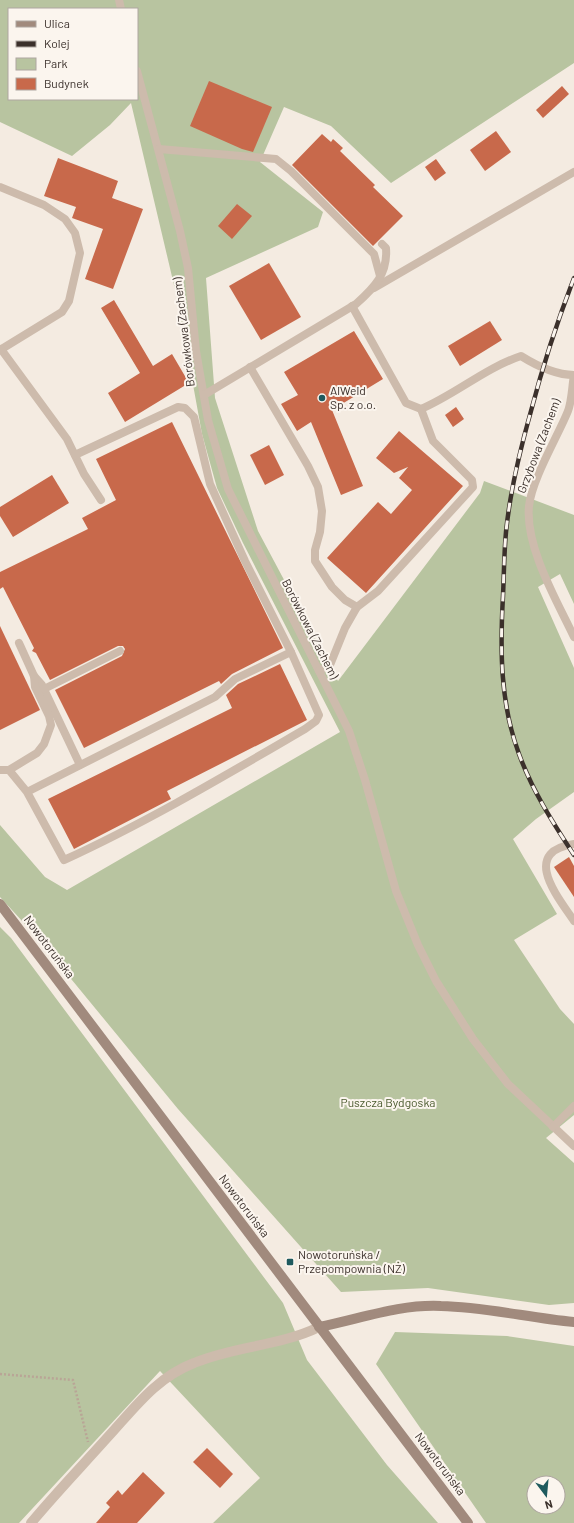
<svg xmlns="http://www.w3.org/2000/svg" width="574" height="1523" font-family="Barlow,sans-serif">
  <style>
    .green { fill: #b8c4a0; fill-rule: evenodd }
    .building { fill: #c8694b }
    .lines { fill: none; stroke-linecap: round; stroke-linejoin: round }
    .path { stroke: #b9a596; stroke-width: 2.5; stroke-dasharray: 2 2; stroke-linecap: butt }
    .lane { stroke: #cdbbac; stroke-width: 8 }
    .street { stroke: #cdbbac; stroke-width: 10 }
    .secondary { stroke: #a18a7d; stroke-width: 10 }
    .rail-casing { stroke: #3b302b; stroke-width: 4.5 }
    .rail { stroke: #fbf5ee; stroke-width: 3; stroke-dasharray: 9; stroke-linecap: butt }
    .poi-dot { fill: #1f5a5e; stroke: #fbf5ee; stroke-width: 1.5 }
    .labels { text-anchor: middle; stroke-width: 4; stroke-linejoin: round; paint-order: stroke }
    .street-label { font-size: 12px; fill: #3b302b; stroke: #fbf5ee }
    .poi-label { font-size: 12px; fill: #3b302b; stroke: #fbf5ee; text-anchor: start }
    .park-label { font-size: 12px; fill: #4a5a2e; stroke: #fbf5ee }
  </style>
  <rect width="100%" height="100%" fill="#f4ebe1"/>
  <!-- green -->
  <g class="green">
    <path d="M 0,0 L 574,0 L 574,63 L 391,183 L 331,126 L 284,107 L 260,162 L 323,212 L 318,227 L 206,278 L 215,398 L 258,531 L 338,681 L 480,493 L 484,481 L 574,515 L 574,604 L 560,574 L 538,587 L 574,668 L 574,792 L 536,819 L 513,839 L 557,914 L 514,940 L 560,1009 L 574,1024 L 574,1115 L 546,1138 L 574,1163 L 574,1303 L 549,1305 L 428,1288 L 341,1292 L 178,1109 L 35,935 L 0,897 L 0,825 L 45,877 L 67,890 L 340,732 L 243,543 L 217,488 L 202,434 L 178,302 L 131,103 L 110,125 L 72,156 L 0,122 ZM 9,9 L 137,9 L 137,99 L 9,99 Z"/>
    <polygon points="0,927 11,938 283,1303 307,1360 387,1465 438,1523 213,1523 260,1478 160,1371 19,1523 0,1523"/>
    <path d="M 395,1332 L 507,1336 L 574,1346 L 574,1523 L 486,1523 L 376,1364 ZM 534,1483 L 558,1483 L 558,1507 L 534,1507 Z"/>
  </g>
  <!-- building -->
  <g class="building">
    <polygon points="209,81 272,107 253,152 242,149 190,126"/>
    <polygon points="562,86 569,94 543,118 536,110"/>
    <polygon points="496,131 511,152 485,171 470,150"/>
    <polygon points="322,134 331,142 333,139 343,148 340,151 375,185 373,187 403,216 373,246 292,165"/>
    <polygon points="58,158 118,181 112,198 143,209 113,289 85,279 103,229 72,218 76,207 44,196"/>
    <polygon points="436,159 446,173 435,181 425,167"/>
    <polygon points="237,204 252,216 232,239 218,226"/>
    <polygon points="269,263 301,317 261,340 229,286"/>
    <polygon points="114,300 153,366 172,354 189,383 125,422 108,393 140,373 101,308"/>
    <polygon points="490,321 502,340 460,366 448,346"/>
    <polygon points="354,331 383,379 332,410 363,486 341,495 311,422 297,431 281,404 298,395 284,372"/>
    <polygon points="456,407 464,419 453,427 445,415"/>
    <polygon points="172,422 283,648 232,674 221,684 219,681 84,748 55,690 122,656 125,649 123,646 118,646 50,680 36,653 32,651 34,648 3,587 0,589 0,572 88,529 82,518 116,500 96,459"/>
    <polygon points="399,431 463,486 366,593 327,558 378,502 391,514 412,490 399,478 408,467 394,473 376,458"/>
    <polygon points="269,445 284,475 265,485 250,455"/>
    <polygon points="52,475 69,503 13,537 0,516 0,507"/>
    <polygon points="0,626 40,710 0,730"/>
    <polygon points="280,664 307,720 167,791 171,799 74,849 48,799 232,708 226,695 238,684"/>
    <polygon points="569,857 574,866 574,897 554,867"/>
    <polygon points="207,1448 233,1474 220,1488 193,1462"/>
    <polygon points="143,1472 165,1493 137,1523 96,1523 110,1507 106,1503 118,1490 122,1495"/>
  </g>
  <g class="lines">
    <!-- path -->
    <polyline class="path" points="0,1374 73,1380 88,1442"/>
    <!-- lane -->
    <g class="lane">
      <polyline points="119,0 121,9"/>
      <polyline points="137,71 180,231 188,268 196,351 208,420 228,489 349,731 365,780 396,891 418,945 436,981 473,1039 508,1084 574,1146"/>
      <polyline points="159,149 276,159 291,171 374,254 380,276"/>
      <polyline points="0,187 44,205 65,219 75,233 80,253 69,301 62,312 0,350"/>
      <polyline points="374,288 574,172"/>
      <path d="M 352,306 L 406,403 L 421,409 C 456,394 485,368 521,356 C 537,366 555,375 574,375"/>
      <polyline points="1,349 67,439 84,474 101,500"/>
      <polyline points="250,367 308,466 318,487 322,511 320,532 315,550 315,561 332,587 345,600 357,607"/>
      <path d="M 574,375 C 572,386 572,400 568,411 C 557,438 532,479 529,506 C 525,547 557,601 574,637"/>
      <path d="M 204,395 L 356,304 C 374,288 388,274 386,248 L 382,244"/>
      <polyline points="75,455 178,407 185,408 194,417 210,484 245,561 291,652"/>
      <polyline points="319,671 330,665 345,628 357,607 378,591 473,487 472,480 433,441 421,409"/>
      <polyline points="34,676 42,685 80,765"/>
      <polyline points="44,689 120,651"/>
      <path d="M 0,770 L 9,770 L 27,792 L 64,860 C 147,822 226,775 305,729 L 316,721 L 319,715 L 291,652 L 235,679 L 215,697 L 27,792"/>
      <polyline points="9,770 37,753 44,744 51,725 49,716 35,687 34,676 19,643"/>
      <path d="M 574,844 C 520,852 558,897 574,921"/>
      <polyline points="553,1127 574,1106"/>
    </g>
    <!-- street -->
    <path class="street" d="M 31,1523 C 55,1494 81,1467 106,1439 C 133,1410 155,1378 194,1363 C 235,1346 280,1346 319,1327"/>
    <!-- secondary -->
    <g class="secondary">
      <polyline points="0,904 468,1523"/>
      <path d="M 319,1327 C 360,1319 399,1304 441,1306 C 486,1307 530,1318 574,1322"/>
    </g>
    <!-- rail casing -->
    <g class="rail-casing">
      <path id="rail" d="M 574,278 C 557,322 543,365 531,411 C 520,450 510,491 506,532 C 504,553 504,574 503,596 C 500,649 500,703 519,754 C 532,790 553,823 574,855"/>
    </g>
    <!-- rail -->
    <use href="#rail" class="rail"/>
  </g>
  <!-- markers -->
  <g class="poi-dot">
    <circle cx="322" cy="398" r="4"/>
    <rect x="286" y="1258" width="8" height="8" rx="2"/>
  </g>
  <g class="labels">
    <!-- street labels -->
    <g class="street-label">
      <text transform="translate(184 332) rotate(-97)" y="4">Borówkowa (Zachem)</text>
      <text transform="translate(539 446) rotate(-69)" y="4">Grzybowa (Zachem)</text>
      <text transform="translate(310 629) rotate(63)" y="4">Borówkowa (Zachem)</text>
      <text transform="translate(49 947) rotate(53)" y="4">Nowotoruńska</text>
      <text transform="translate(244 1206) rotate(53)" y="4">Nowotoruńska</text>
      <text transform="translate(440 1464) rotate(53)" y="4">Nowotoruńska</text>
    </g>
    <!-- poi labels -->
    <g class="poi-label">
      <text x="330" y="395">AlWeld<tspan x="330" dy="14">Sp. z o.o.</tspan></text>
      <text x="298" y="1259">Nowotoruńska /<tspan x="298" dy="14">Przepompownia (NŻ)</tspan></text>
    </g>
    <!-- park labels -->
    <g class="park-label">
      <text x="388" y="1107">Puszcza Bydgoska</text>
    </g>
  </g>
  <!-- legend -->
  <rect x="8" y="8" width="130" height="92" fill="#fbf5ee" stroke="#aea6a0"/>
  <rect x="16" y="21" width="20" height="6" fill="#a18a7d" stroke="#aea6a0"/>
  <text x="44" y="28" font-size="12" fill="#3b302b">Ulica</text>
  <rect x="16" y="41" width="20" height="6" fill="#3b302b" stroke="#aea6a0"/>
  <text x="44" y="48" font-size="12" fill="#3b302b">Kolej</text>
  <rect x="16" y="58" width="20" height="12" fill="#b8c4a0" stroke="#aea6a0"/>
  <text x="44" y="68" font-size="12" fill="#3b302b">Park</text>
  <rect x="16" y="78" width="20" height="12" fill="#c8694b" stroke="#aea6a0"/>
  <text x="44" y="88" font-size="12" fill="#3b302b">Budynek</text>
  <!-- north arrow -->
  <g transform="translate(546 1495) rotate(164)"><circle r="19" fill="#fbf5ee" stroke="#aea6a0"/>
  <path d="M0-3L7 15L0 10L-7 15Z" fill="#1f5a5e"/>
  <text y="-6" font-size="11" font-weight="bold" text-anchor="middle" fill="#3b302b">N</text>
  </g>
</svg>
